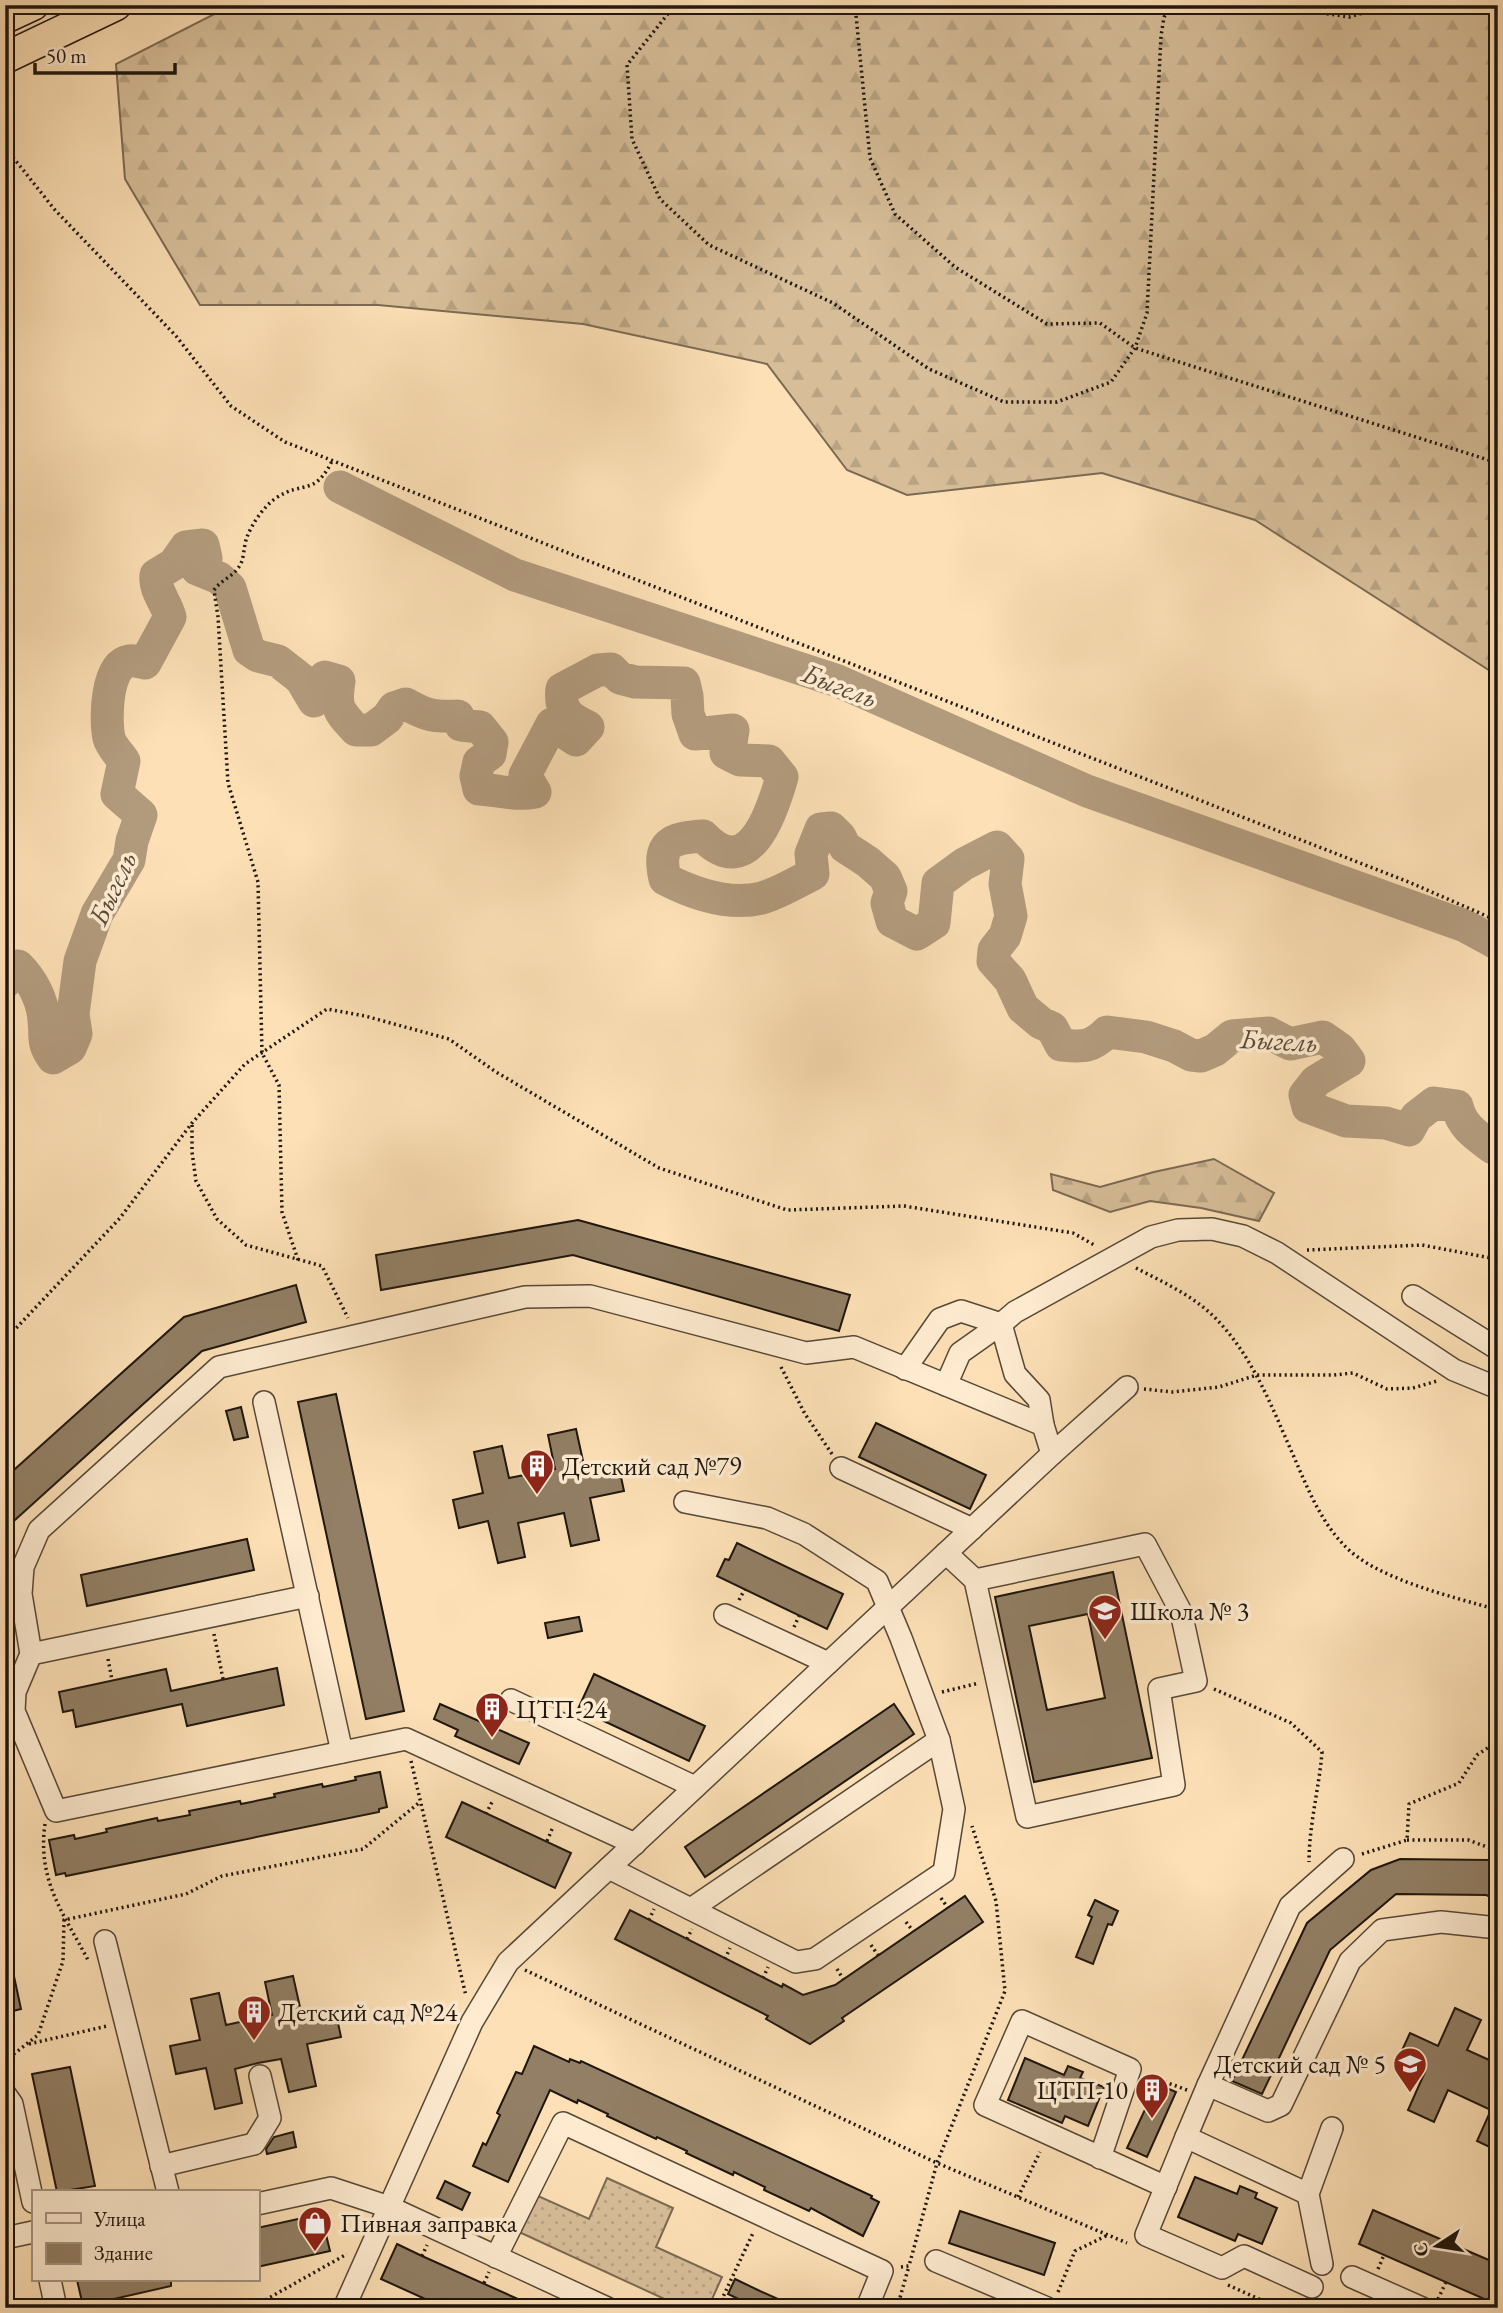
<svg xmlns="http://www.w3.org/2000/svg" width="1503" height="2313" font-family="'EB Garamond',serif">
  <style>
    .grass { fill: url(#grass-dots); stroke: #7b6a53; stroke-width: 2 }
    .forest { fill: url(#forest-firs); stroke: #7b6a53; stroke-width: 2 }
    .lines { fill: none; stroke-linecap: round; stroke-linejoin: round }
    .river { stroke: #b29b7d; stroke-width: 33 }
    .building { fill: #927f65; stroke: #1f160d; stroke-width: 2; fill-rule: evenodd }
    .minor-casing { stroke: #564837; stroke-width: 24 }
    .highway-casing { stroke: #1f160d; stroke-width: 33 }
    .path { stroke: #1f160d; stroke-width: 3.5; stroke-dasharray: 2 3.5; stroke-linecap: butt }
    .minor { stroke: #feebd0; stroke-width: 21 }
    .highway { stroke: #fde0b6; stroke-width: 30 }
    .labels { text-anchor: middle; stroke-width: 7; stroke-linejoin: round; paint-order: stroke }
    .poi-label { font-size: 26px; fill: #1f160d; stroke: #feebd0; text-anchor: start }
    .water-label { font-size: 28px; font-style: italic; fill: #5a4b3a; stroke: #feebd0 }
  </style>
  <defs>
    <pattern id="grass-dots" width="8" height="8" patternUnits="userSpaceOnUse" patternTransform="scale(1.75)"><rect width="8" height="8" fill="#d7be99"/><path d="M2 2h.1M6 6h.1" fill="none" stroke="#b8a383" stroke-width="1.8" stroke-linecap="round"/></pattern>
    <pattern id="forest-firs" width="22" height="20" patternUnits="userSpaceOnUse" patternTransform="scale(1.75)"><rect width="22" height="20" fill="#d7be99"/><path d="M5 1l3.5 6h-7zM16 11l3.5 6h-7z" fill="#b8a383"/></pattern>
  </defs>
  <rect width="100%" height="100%" fill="#fde0b6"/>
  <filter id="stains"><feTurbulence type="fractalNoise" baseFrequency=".00286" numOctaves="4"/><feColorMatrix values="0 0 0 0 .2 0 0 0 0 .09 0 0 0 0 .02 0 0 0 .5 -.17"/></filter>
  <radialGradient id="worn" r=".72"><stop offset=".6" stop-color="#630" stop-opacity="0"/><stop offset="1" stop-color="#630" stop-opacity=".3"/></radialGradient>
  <!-- grass -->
  <polygon class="grass" points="607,2178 673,2208 656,2247 722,2277 708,2308 684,2308 519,2232 536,2195 589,2219"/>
  <!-- forest -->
  <g class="forest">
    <polygon points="232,5 1498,5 1498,676 1255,520 1102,473 907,495 847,470 767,364 583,324 378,305 200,305 125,179 116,64"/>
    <polygon points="1214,1159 1274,1193 1259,1221 1201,1208 1150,1201 1110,1212 1053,1190 1051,1174 1100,1187 1154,1172"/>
  </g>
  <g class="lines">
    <!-- river -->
    <g class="river">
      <polyline points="340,487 515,575 838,681 1087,791 1465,926 1498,944"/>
      <path d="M 5,982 L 18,966 C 32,980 43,1000 44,1021 C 46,1039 42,1042 53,1058 L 70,1048 L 76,1034 L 73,1014 L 80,961 L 97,914 L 129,860 L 132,841 L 141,815 L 117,794 L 124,761 C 119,754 111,746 109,738 C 105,720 106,665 129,661 C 134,660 140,662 145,663 L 170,617 C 166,602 154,590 156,575 L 174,564 L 186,547 L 203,545 L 206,558 L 197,569 L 219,578 L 230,588 L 249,650 L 258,656 L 278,661 L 301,679 L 314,701 L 325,677 L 339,681 C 335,709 338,710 356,730 L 371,730 L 387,718 L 394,708 L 406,704 C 427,716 435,717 458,716 L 461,725 L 480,727 L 492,742 L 490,754 L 479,762 L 476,776 L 479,789 C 499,790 515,796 535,792 L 525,775 L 552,724 L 576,740 L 588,727 C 570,718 559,712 562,689 L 598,670 L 611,669 L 620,678 L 635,682 L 684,683 L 687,696 L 688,714 L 695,734 L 733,730 L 731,743 L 726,753 L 740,760 L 769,761 L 782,777 C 772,812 749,884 703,836 C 670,838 657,843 665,879 C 694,894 729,906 762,898 C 779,893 797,882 813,874 L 811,854 L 821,829 L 831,828 L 840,837 L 845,847 L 868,862 L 885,877 L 891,891 L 887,903 L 892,921 L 917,934 L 934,923 L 938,883 L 964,864 L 997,847 L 1008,859 L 1005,884 L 1011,916 L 1005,936 L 994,950 L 993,961 L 1010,980 L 1023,1008 L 1041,1023 L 1052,1028 L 1061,1045 C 1083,1047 1091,1048 1107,1032 L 1146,1037 L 1174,1046 L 1191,1055 L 1201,1056 L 1215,1050 L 1232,1036 L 1269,1033 L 1290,1044 L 1323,1037 L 1340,1049 L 1349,1061 L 1316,1081 L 1305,1095 L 1308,1107 L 1346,1121 L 1386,1123 L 1409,1130 L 1416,1117 L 1434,1103 L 1457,1106 C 1462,1127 1476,1135 1493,1148 L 1498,1148"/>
    </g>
  </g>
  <!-- building -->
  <g class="building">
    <polygon points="578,1220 850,1295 839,1331 573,1255 381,1290 376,1255"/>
    <polygon points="296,1285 306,1322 202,1351 5,1529 5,1478 184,1317"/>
    <polygon points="336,1394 404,1711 366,1719 298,1402"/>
    <polygon points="241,1407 248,1437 234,1440 226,1411"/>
    <polygon points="876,1423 986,1475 970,1509 859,1457"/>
    <polygon points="576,1429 585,1470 618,1463 624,1491 590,1498 599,1540 571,1546 564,1513 518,1523 525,1557 498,1563 488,1521 459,1528 453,1500 483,1493 474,1452 502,1446 509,1478 555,1469 548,1435"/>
    <polygon points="247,1539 254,1570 87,1606 81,1575"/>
    <polygon points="737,1543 843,1594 827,1629 717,1576 725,1559 729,1560"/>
    <path d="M 1113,1572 L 1152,1758 L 1034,1782 L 995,1597 ZM 1088,1614 L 1105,1698 L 1047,1710 L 1029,1626 Z"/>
    <polygon points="579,1617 582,1631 548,1638 545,1623"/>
    <polygon points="277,1668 284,1705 187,1726 182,1704 76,1727 73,1710 63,1712 59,1692 166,1669 171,1691"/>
    <polygon points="594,1674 705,1726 689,1761 578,1709"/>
    <polygon points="440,1704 529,1743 519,1764 455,1736 458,1730 434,1719"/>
    <polygon points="894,1704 914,1734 705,1877 685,1847"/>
    <polygon points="380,1772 387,1807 379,1809 379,1812 66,1876 65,1873 56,1875 49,1840 74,1835 75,1839 107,1832 106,1829 157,1818 158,1821 190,1815 189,1811 240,1801 241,1804 275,1797 274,1794 322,1784 323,1787 356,1780 355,1777"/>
    <polygon points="462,1802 571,1853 555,1888 446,1837"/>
    <polygon points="1400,1859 1489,1860 1498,1864 1498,1900 1486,1895 1396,1894 1330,1950 1262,2094 1232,2081 1307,1923 1371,1870"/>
    <polygon points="965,1896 983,1922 842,2018 844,2021 810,2044 766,2019 768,2016 615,1939 630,1910 782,1987 783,1984 803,1995 835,1985"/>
    <polygon points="1095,1900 1118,1911 1112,1925 1108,1924 1093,1964 1076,1957 1092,1917 1088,1915"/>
    <polygon points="12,1967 21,2009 5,2013 5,1968"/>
    <polygon points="293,1976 302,2016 335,2009 341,2037 307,2044 316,2086 289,2092 281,2059 258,2063 235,2069 242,2103 215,2109 206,2068 176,2074 170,2046 200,2040 191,1999 219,1993 226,2025 272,2015 265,1982"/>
    <polygon points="1455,2008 1481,2020 1467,2050 1498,2064 1498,2151 1477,2141 1491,2110 1448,2090 1434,2122 1408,2110 1425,2072 1398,2059 1410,2033 1438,2046"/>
    <polygon points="534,2046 569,2062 570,2059 580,2063 581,2061 872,2196 871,2198 879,2202 863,2236 811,2208 809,2211 764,2190 765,2187 734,2172 733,2175 686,2153 687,2151 657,2137 656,2139 607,2116 608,2114 578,2100 577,2103 550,2090 508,2182 473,2166 483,2143 486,2145 500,2115 497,2113 516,2072 522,2074"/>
    <polygon points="1025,2058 1064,2075 1068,2066 1083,2072 1080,2078 1104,2087 1088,2126 1065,2116 1062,2123 1008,2100"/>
    <polygon points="70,2067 95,2186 57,2192 32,2074"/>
    <polygon points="1157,2084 1176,2092 1147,2157 1127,2148"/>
    <polygon points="293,2132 296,2147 267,2154 266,2149 274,2137"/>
    <polygon points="1195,2177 1237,2194 1240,2186 1257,2193 1255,2198 1277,2208 1262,2244 1238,2234 1235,2241 1178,2217"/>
    <polygon points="445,2181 470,2193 462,2210 437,2198"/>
    <polygon points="1373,2210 1498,2264 1498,2305 1359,2244"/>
    <polygon points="960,2211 1055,2243 1044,2275 949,2243"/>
    <polygon points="321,2214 330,2251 257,2267 257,2228"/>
    <polygon points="397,2244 422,2256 538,2308 445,2308 381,2279"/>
    <polygon points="735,2279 760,2291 798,2308 757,2308 728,2294"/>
    <polygon points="77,2280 171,2280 171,2286 83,2306"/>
  </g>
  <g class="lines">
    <!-- minor casing -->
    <g class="minor-casing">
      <g id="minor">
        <polyline points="1413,1296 1498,1349"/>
        <polyline points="905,1369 940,1319 961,1311 1001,1324 960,1353 946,1385"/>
        <polyline points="264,1402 342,1752"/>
        <polyline points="1043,1425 1039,1400 1015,1374 1001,1324 1015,1312 1151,1237 1178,1230 1212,1229 1243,1236 1277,1253 1454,1370 1498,1388"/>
        <polyline points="841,1468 972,1529"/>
        <polyline points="946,1553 975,1580 1027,1817 1174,1785 1159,1689 1196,1681 1181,1612 1145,1544 975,1580"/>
        <polyline points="308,1596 31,1654 15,1692 14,1711 56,1811 406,1739 635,1844"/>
        <polyline points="725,1615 828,1663"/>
        <polyline points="31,1654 21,1594 23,1567 39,1530 219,1367 525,1297 590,1296 806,1353 854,1347 1043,1425 1052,1454"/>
        <polyline points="511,1700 695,1787"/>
        <polyline points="1343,1859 1290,1906 1208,2085 1268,2111 1281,2105 1350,1961 1382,1930 1441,1922 1498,1928"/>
        <polyline points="609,1868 796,1962 815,1959 944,1872 954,1809 939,1740 901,1638 877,1581 804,1534 767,1518 685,1502"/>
        <polyline points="691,1909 939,1740"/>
        <polyline points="105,1941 168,2192"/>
        <polyline points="1208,2085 1186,2137 1308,2194"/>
        <polyline points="5,2094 12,2104 33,2202"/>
        <polyline points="1186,2137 1146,2235 1222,2268 1244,2256 1312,2287"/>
        <polyline points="1100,2158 1130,2069 1022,2021 985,2105 1166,2187"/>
        <polyline points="161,2166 254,2144 270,2118 260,2076"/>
        <polyline points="257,2204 331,2188 389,2207 607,2308"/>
        <polyline points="5,2238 33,2232"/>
        <polyline points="496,2257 563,2123 882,2271 867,2308"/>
        <polyline points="936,2261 1047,2308"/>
        <polyline points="1322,2264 1308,2194 1332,2128"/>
        <polyline points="1352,2277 1422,2308"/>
        <polyline points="50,2280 56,2308"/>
        <polyline points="344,2308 472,2022 508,1962 1052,1454 1127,1387"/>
      </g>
    </g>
    <!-- highway casing -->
    <g class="highway-casing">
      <g id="highway">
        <polyline points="5,18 33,5"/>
        <polyline points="5,58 116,5"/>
      </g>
    </g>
    <!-- path -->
    <g class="path">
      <polyline points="675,5 627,65 632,139 660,199 709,245 833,303 929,369 1004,402 1057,402 1111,382 1135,348 1147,313 1161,36 1164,17 1174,5"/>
      <polyline points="855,5 870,158 895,214 955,267 1047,324 1100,323 1135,348 1498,463"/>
      <polyline points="1267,5 1349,17 1390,5"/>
      <polyline points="5,143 8,151 55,210 176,336 231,406 285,442 1411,883 1498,921"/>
      <polyline points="192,1125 192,1152 196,1181 217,1219 246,1245 322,1266 348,1318"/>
      <polyline points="1307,1250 1422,1245 1496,1259"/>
      <path d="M 298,1260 L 282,1212 L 279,1085 L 262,1053 L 258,882 L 228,783 L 218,617 L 214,590 C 221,580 232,577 238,568 C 245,560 243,547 247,537 C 252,524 264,506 276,498 C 303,480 314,497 332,461"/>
      <path d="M 1136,1268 C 1165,1283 1198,1298 1220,1323 C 1255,1361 1273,1410 1294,1457 C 1307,1487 1320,1520 1343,1544 C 1374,1579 1454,1597 1498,1610"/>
      <polyline points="5,1340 120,1218 192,1123 245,1064 327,1009 365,1016 449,1039 496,1072 659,1168 787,1210 904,1206 1073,1233 1096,1246"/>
      <polyline points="781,1367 805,1414 832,1454"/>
      <polyline points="1144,1389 1172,1392 1219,1387 1257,1375 1334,1375 1353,1373 1387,1389 1413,1388 1437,1381"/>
      <polyline points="739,1600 745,1589"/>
      <polyline points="794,1627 799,1616"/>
      <polyline points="214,1634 223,1679"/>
      <polyline points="108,1659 112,1680"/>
      <path d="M 1214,1689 L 1291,1723 L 1322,1752 C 1319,1789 1309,1825 1309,1862"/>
      <polyline points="942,1692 979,1683"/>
      <polyline points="411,1761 466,1996"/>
      <polyline points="486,1814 493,1800"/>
      <path d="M 45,1824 C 37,1881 64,1914 88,1960"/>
      <polyline points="1407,1840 1468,1840 1498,1851"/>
      <polyline points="547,1841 553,1827"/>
      <polyline points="1362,1854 1407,1840 1409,1804 1459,1783 1477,1755 1498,1741"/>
      <polyline points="941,1898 948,1908"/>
      <polyline points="649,1920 654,1909"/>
      <polyline points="906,1922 913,1931"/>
      <polyline points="687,1939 692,1929"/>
      <polyline points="871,1945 878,1955"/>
      <polyline points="725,1959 730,1948"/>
      <polyline points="837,1969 843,1979"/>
      <polyline points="525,1970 937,2163 1127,2243"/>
      <polyline points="763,1978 768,1967"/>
      <polyline points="29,2044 107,2026"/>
      <polyline points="5,2061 38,2035 63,1961 64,1920 186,1894 222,1876 363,1849 420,1802"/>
      <polyline points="1149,2076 1187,2090"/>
      <polyline points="1018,2197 1040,2152"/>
      <polyline points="422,2256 427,2245"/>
      <polyline points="901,2267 909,2266 937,2163 1005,1991 996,1901 972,1826"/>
      <polyline points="1378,2269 1384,2255"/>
      <polyline points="484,2283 489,2272"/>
      <polyline points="1228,2285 1279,2308"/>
      <polyline points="1058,2292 1075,2251 1108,2235"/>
      <polyline points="1438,2299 1446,2282"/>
      <polyline points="231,2308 233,2308"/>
      <polyline points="251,2308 347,2254"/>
      <polyline points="738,2308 722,2299 753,2233"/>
      <polyline points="897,2308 909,2266"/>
    </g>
    <!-- minor -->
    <use href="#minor" class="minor"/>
    <!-- highway -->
    <use href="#highway" class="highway"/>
  </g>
  <!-- icons -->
  <defs>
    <g id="building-pin" transform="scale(1.75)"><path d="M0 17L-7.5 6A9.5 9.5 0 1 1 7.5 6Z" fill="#8f2418" stroke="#feebd0"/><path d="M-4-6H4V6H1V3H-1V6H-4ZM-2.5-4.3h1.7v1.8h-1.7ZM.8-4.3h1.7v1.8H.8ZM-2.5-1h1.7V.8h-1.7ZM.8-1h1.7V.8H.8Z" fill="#fff"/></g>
    <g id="school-pin" transform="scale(1.75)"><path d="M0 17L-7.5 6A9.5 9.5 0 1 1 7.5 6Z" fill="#8f2418" stroke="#feebd0"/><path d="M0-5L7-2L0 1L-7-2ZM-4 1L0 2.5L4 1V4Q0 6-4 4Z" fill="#fff"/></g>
    <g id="shop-pin" transform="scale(1.75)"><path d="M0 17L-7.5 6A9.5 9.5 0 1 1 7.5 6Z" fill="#8f2418" stroke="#feebd0"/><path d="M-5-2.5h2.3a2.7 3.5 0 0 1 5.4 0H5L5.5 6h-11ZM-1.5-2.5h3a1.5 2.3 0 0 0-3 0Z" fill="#fff"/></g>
  </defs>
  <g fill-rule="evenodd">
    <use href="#building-pin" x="537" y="1466"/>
    <use href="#school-pin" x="1105" y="1611"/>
    <use href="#building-pin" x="492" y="1709"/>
    <use href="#building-pin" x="254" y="2012"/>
    <use href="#school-pin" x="1410" y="2064"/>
    <use href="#building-pin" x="1152" y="2090"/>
    <use href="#shop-pin" x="315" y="2223"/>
  </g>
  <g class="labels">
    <!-- poi labels -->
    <g class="poi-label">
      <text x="562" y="1475">Детский сад №79</text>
      <text x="1130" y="1620">Школа № 3</text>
      <text x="516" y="1718">ЦТП-24</text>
      <text x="278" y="2021">Детский сад №24</text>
      <text x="1386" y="2073" text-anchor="end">Детский сад № 5</text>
      <text x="1128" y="2099" text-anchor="end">ЦТП-10</text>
      <text x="340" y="2232">Пивная заправка</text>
    </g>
    <!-- water labels -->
    <g class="water-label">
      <text transform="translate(840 685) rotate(21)" y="10">Быгель</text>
      <text transform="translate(112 888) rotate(-65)" y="10">Быгель</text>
      <text transform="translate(1279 1040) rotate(3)" y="10">Быгель</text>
    </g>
  </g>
  <!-- margin -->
  <rect width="1503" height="2313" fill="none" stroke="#fde0b6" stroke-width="28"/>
  <rect x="7" y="7" width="1489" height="2299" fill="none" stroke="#1f160d" stroke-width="3.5"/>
  <rect x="14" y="14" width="1475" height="2285" fill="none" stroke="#1f160d" stroke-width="2"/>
  <!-- legend -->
  <rect x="32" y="2190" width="228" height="91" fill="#feebd0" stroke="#a59682" stroke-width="2"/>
  <rect x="46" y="2213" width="35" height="10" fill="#feebd0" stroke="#a59682" stroke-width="2"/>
  <text x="94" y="2226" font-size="21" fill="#1f160d">Улица</text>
  <rect x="46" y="2243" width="35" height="21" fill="#927f65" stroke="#a59682" stroke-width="2"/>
  <text x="94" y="2260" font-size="21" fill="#1f160d">Здание</text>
  <!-- north arrow -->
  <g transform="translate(1437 2246) rotate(258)" stroke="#feebd0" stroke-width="5" paint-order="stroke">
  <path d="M0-5L12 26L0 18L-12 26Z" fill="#1f160d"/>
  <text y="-10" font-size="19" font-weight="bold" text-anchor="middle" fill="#1f160d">С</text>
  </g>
  <!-- scale -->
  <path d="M35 63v10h140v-10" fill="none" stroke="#1f160d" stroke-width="3.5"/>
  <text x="46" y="63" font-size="21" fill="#1f160d" stroke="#feebd0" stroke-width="5" paint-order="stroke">50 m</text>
  <rect width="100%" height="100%" filter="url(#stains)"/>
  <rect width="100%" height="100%" fill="url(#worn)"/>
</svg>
